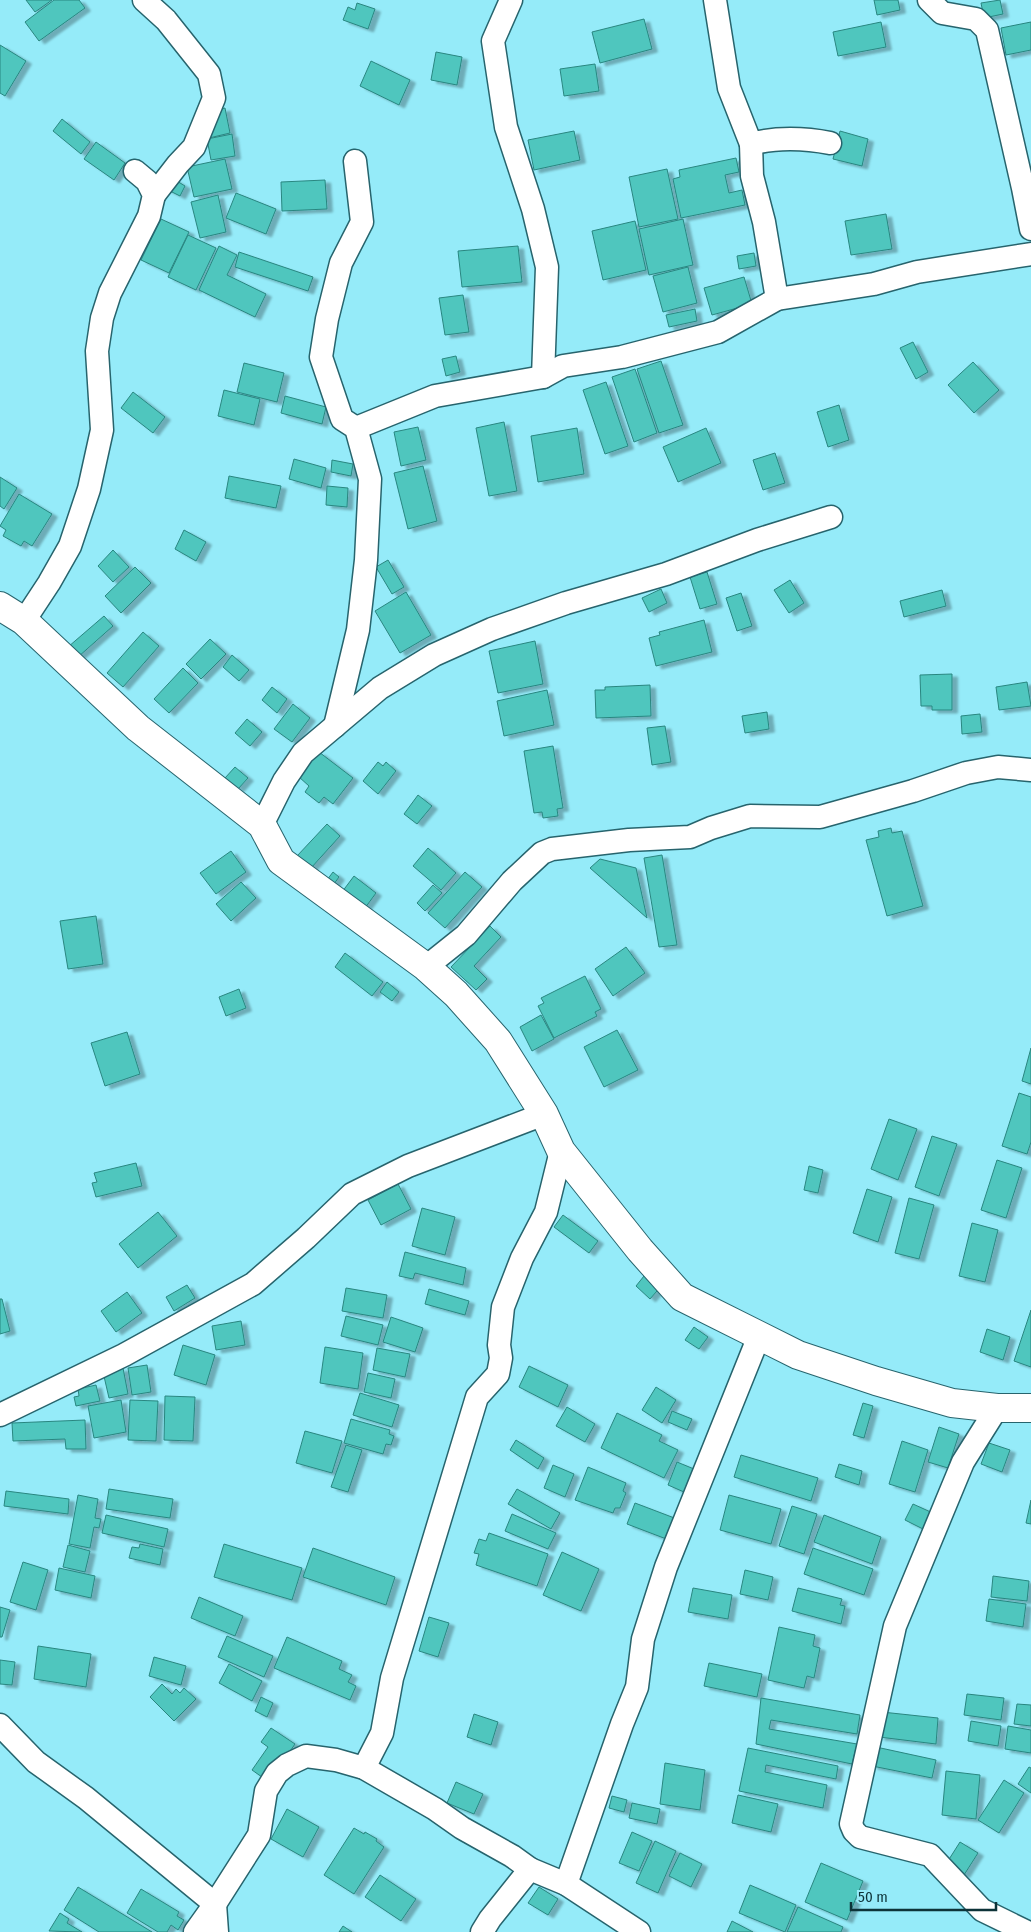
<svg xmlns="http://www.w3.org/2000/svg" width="1031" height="1932" font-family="'Fira Sans Condensed',sans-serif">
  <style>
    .building { fill: #4fc6be; stroke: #298680; filter: url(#shadow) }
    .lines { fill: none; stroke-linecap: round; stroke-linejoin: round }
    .minor-casing { stroke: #27646d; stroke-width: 25 }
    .tertiary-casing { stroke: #27646d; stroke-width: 30 }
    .minor { stroke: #fff; stroke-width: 22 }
    .tertiary { stroke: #fff; stroke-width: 28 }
  </style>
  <defs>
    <filter id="shadow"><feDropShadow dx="5.5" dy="3" stdDeviation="1" flood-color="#0004"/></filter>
  </defs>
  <rect width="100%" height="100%" fill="#95ebf9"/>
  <!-- building -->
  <g class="building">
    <polygon points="26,0 52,0 35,12"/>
    <polygon points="54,0 79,0 85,8 39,41 25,22"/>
    <polygon points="874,0 898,0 900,10 877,15"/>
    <polygon points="1000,0 1003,14 984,18 981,3"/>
    <polygon points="357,3 375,9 368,29 343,20 348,7 355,10"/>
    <polygon points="644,19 652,49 600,63 592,32"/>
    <polygon points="881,22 886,47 838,56 833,32"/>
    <polygon points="1031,22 1031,50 1006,55 1001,28"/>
    <polygon points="0,45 26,61 5,96 0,93"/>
    <polygon points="436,52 462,57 457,85 431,80"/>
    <polygon points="371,61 410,80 399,105 360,86"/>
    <polygon points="595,64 599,91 564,96 560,69"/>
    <polygon points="225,108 230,133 209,138 204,113"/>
    <polygon points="62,119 90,142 81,154 53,131"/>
    <polygon points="574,131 580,160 534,170 528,140"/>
    <polygon points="840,131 868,139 862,166 833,159"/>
    <polygon points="232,134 235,156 211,160 207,139"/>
    <polygon points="96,142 125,163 114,180 84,159"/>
    <polygon points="736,158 739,172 725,175 729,193 742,190 745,205 681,218 673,179 680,177 679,170"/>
    <polygon points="225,159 232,189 194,197 187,167"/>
    <polygon points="667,169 678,219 639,227 629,177"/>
    <polygon points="172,178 185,186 180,196 166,189"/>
    <polygon points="325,180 327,209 282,211 281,182"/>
    <polygon points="236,193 276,209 266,234 226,218"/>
    <polygon points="218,195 226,232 200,238 191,202"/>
    <polygon points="886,214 892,249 851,255 845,221"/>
    <polygon points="161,219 189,232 169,273 141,260"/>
    <polygon points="683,219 693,265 649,275 639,229"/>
    <polygon points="635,221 646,270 603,280 592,231"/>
    <polygon points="188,235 216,248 196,290 168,277"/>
    <polygon points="219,246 237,255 227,275 266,294 255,317 199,290"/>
    <polygon points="518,246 522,282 462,287 458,251"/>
    <polygon points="239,252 313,277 308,291 235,267"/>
    <polygon points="754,253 756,266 739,269 737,256"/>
    <polygon points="688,267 697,303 663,312 653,276"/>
    <polygon points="744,277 752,304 712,315 704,288"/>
    <polygon points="463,295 469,332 445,335 439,298"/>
    <polygon points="695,309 697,321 669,327 666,315"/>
    <polygon points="913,342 928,372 916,379 900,348"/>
    <polygon points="456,356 460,372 446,376 442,359"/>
    <polygon points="661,361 683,425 659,433 637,369"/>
    <polygon points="973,362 999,390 974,413 948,385"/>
    <polygon points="244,363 284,373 277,402 237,392"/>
    <polygon points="635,369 657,433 634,442 612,377"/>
    <polygon points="606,382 628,446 605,454 583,390"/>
    <polygon points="224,390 260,399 254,425 218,416"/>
    <polygon points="133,392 165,417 153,433 121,408"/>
    <polygon points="285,396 326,407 322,424 281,413"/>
    <polygon points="839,405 849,440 828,447 817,412"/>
    <polygon points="504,422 517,491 489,496 476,428"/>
    <polygon points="418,427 426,460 401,466 394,432"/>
    <polygon points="577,428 584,474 538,482 531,436"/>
    <polygon points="706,428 721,463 678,482 663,447"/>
    <polygon points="775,453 785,483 763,490 753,460"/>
    <polygon points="294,459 326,468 321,488 289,479"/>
    <polygon points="332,460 353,464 351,476 331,472"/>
    <polygon points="423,466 437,521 408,529 394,473"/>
    <polygon points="229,476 281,486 276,508 225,498"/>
    <polygon points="0,477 17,488 4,509 0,506"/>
    <polygon points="327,486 348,488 347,507 326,505"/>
    <polygon points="19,494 52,514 32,546 24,541 21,546 3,536 6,530 0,526"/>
    <polygon points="184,530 206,542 196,561 175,549"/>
    <polygon points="113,550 129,567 113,582 98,566"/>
    <polygon points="388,560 404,587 392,594 376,567"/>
    <polygon points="135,567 151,583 121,613 105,596"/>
    <polygon points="707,572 717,604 700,609 690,577"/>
    <polygon points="790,580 804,603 789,613 774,590"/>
    <polygon points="661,589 667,603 649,612 642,598"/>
    <polygon points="942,590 946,606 904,617 900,601"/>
    <polygon points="406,592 431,635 400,653 375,611"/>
    <polygon points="741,593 752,626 737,631 726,598"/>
    <polygon points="104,616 113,626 78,657 68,647"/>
    <polygon points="704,620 712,652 656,666 649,638 660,635 659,632"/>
    <polygon points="143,632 159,646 123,687 107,673"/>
    <polygon points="210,639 226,654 201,679 186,664"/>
    <polygon points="535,641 543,684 498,693 489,651"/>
    <polygon points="232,655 249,670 239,681 223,667"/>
    <polygon points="183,668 198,683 169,713 154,699"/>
    <polygon points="952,674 952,710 932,710 932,706 921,706 920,675"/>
    <polygon points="1027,682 1031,706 999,710 996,687"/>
    <polygon points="650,685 651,716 596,718 595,690 605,690 605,687"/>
    <polygon points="272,687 287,699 277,713 262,700"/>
    <polygon points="547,690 554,725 504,736 497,701"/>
    <polygon points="293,704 310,718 292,742 274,729"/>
    <polygon points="767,712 769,729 745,733 742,716"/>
    <polygon points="980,714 982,732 962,734 961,716"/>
    <polygon points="247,719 262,732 250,746 235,733"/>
    <polygon points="665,726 671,762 652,765 647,728"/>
    <polygon points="553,746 563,808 557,809 558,816 543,818 542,812 534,813 524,751"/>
    <polygon points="319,752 353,778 333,804 324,797 319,803 305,792 309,786 299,777"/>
    <polygon points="378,762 383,766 386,762 396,771 378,794 363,781"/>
    <polygon points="235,767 248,778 238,789 225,778"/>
    <polygon points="418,795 432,806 417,824 404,814"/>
    <polygon points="327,824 340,836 311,868 297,856"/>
    <polygon points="891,828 892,833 902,831 923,906 887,916 866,840 879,837 878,831"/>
    <polygon points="428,848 456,873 441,890 413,866"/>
    <polygon points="231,851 246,872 216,894 200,873"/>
    <polygon points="662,855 677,945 659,947 644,858"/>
    <polygon points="600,859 636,868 647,918 590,868"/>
    <polygon points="333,872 339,877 331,888 324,884"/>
    <polygon points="465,872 482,887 445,928 428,913"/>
    <polygon points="354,876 376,893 365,908 342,892"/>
    <polygon points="241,882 256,898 231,921 216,904"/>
    <polygon points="433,885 442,893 425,911 417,903"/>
    <polygon points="96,916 103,964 68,969 60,921"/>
    <polygon points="490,926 501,937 474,966 487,979 476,990 451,967"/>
    <polygon points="626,947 645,973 613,996 595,969"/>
    <polygon points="345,953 383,982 372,996 335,967"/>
    <polygon points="585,976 601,1009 595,1012 597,1016 554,1038 538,1006 544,1003 541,998"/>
    <polygon points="387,982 399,992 392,1001 380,992"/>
    <polygon points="239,989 246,1008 226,1016 219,997"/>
    <polygon points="541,1015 554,1039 532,1051 520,1027"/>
    <polygon points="617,1030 638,1070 604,1087 584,1047"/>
    <polygon points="127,1032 140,1074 105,1086 91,1043"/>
    <polygon points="1031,1048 1031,1084 1022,1081"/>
    <polygon points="1019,1093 1031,1097 1031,1142 1027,1154 1002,1146"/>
    <polygon points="889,1119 917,1129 898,1180 871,1169"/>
    <polygon points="932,1136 957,1144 939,1196 915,1187"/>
    <polygon points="997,1160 1022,1168 1006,1218 981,1210"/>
    <polygon points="136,1163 142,1186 96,1197 92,1183 97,1182 94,1173"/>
    <polygon points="809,1166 823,1170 818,1193 804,1190"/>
    <polygon points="398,1184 411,1209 381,1225 368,1200"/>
    <polygon points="867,1189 892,1197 878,1242 853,1233"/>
    <polygon points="909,1198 934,1205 919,1259 895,1253"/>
    <polygon points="422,1208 455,1217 445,1255 412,1246"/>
    <polygon points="158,1212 177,1236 138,1268 119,1244"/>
    <polygon points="563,1215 598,1241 589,1253 554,1227"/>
    <polygon points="972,1223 998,1230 985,1282 959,1276"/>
    <polygon points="405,1252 466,1268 463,1285 415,1273 413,1279 399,1276"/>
    <polygon points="648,1271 663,1284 650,1299 636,1286"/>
    <polygon points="187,1285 195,1298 174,1311 166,1297"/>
    <polygon points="346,1288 387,1295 383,1318 342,1311"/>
    <polygon points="429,1289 469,1301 465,1315 425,1304"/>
    <polygon points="127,1292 142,1313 116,1332 101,1311"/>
    <polygon points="0,1299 2,1299 10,1331 0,1334"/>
    <polygon points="1031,1310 1031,1367 1014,1361"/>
    <polygon points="346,1316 383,1325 378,1345 341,1336"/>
    <polygon points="391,1317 423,1328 415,1352 383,1342"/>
    <polygon points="241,1321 245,1345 216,1350 212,1326"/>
    <polygon points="694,1327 708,1337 699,1349 685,1340"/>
    <polygon points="987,1329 1010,1337 1003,1360 980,1352"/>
    <polygon points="183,1345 215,1355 206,1385 174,1375"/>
    <polygon points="325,1347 363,1353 358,1389 320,1383"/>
    <polygon points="377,1348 410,1354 405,1377 373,1370"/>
    <polygon points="147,1365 151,1392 132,1395 128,1368"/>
    <polygon points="529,1366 568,1385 558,1407 519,1387"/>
    <polygon points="123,1368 128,1394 109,1398 103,1372"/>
    <polygon points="368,1373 395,1379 391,1398 364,1392"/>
    <polygon points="96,1385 100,1401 76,1406 74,1397 79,1396 78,1389"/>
    <polygon points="656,1387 676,1400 662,1423 642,1410"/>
    <polygon points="360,1393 399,1405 392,1427 353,1415"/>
    <polygon points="165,1396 195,1397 193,1441 164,1440"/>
    <polygon points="121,1400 126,1432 94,1438 88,1406"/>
    <polygon points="130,1400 158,1401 156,1441 128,1440"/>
    <polygon points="863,1403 873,1406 864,1438 853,1435"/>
    <polygon points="567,1407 595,1424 585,1442 556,1426"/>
    <polygon points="672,1411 692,1419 687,1430 668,1422"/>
    <polygon points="617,1413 662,1435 659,1441 678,1450 664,1478 601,1448"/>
    <polygon points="351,1419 390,1430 389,1434 394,1436 391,1445 386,1444 383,1454 344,1443"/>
    <polygon points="85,1420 86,1449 66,1449 65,1439 13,1441 12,1423"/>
    <polygon points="939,1427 959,1434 948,1468 928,1462"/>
    <polygon points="305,1431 342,1441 332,1473 296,1463"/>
    <polygon points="516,1440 544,1458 538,1469 510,1450"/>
    <polygon points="902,1441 928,1450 915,1492 889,1484"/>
    <polygon points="989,1443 1010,1450 1002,1472 981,1464"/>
    <polygon points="346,1445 362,1450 348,1492 331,1487"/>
    <polygon points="741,1455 818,1478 811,1501 734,1477"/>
    <polygon points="677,1462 694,1469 684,1492 668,1485"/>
    <polygon points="839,1464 862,1471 859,1485 835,1477"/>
    <polygon points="553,1465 574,1474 565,1497 544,1488"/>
    <polygon points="588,1467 626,1483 623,1491 626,1493 620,1508 615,1508 613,1513 575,1500"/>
    <polygon points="109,1489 173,1499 170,1518 106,1509"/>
    <polygon points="517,1489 560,1513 551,1529 508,1504"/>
    <polygon points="6,1491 69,1499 68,1514 4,1506"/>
    <polygon points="78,1495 98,1499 95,1518 101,1519 99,1528 94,1527 90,1548 69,1544"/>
    <polygon points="729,1495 781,1509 771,1544 720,1530"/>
    <polygon points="1031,1500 1031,1524 1026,1523"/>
    <polygon points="635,1503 677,1519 669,1540 627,1524"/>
    <polygon points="913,1504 935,1514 927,1531 905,1520"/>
    <polygon points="792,1506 817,1514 804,1554 779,1546"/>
    <polygon points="512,1514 556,1533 548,1549 505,1531"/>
    <polygon points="106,1515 168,1529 164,1547 102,1533"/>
    <polygon points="824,1515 881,1537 872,1564 814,1542"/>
    <polygon points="489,1533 548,1554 537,1586 476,1565 479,1554 474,1553 479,1539 486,1541"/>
    <polygon points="140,1544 163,1549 160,1565 129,1558 132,1547 139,1548"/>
    <polygon points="224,1544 302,1568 292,1600 214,1577"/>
    <polygon points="68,1545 90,1551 85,1572 63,1567"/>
    <polygon points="313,1548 395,1577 386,1605 303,1577"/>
    <polygon points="813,1548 873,1569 864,1595 804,1574"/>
    <polygon points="562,1552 599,1569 581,1611 543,1595"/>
    <polygon points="23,1562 48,1570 36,1610 10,1602"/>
    <polygon points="59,1568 95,1576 91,1598 55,1590"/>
    <polygon points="745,1570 773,1577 768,1600 740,1594"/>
    <polygon points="993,1576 1029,1581 1027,1601 991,1597"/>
    <polygon points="693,1588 732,1595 728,1619 688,1612"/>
    <polygon points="798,1588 842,1599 840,1605 845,1606 841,1624 792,1611"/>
    <polygon points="199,1597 243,1616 235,1636 191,1618"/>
    <polygon points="989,1599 1026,1604 1023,1627 986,1621"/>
    <polygon points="0,1607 10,1610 2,1637 0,1637"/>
    <polygon points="429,1617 449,1623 438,1657 419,1651"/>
    <polygon points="779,1627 815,1635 813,1646 820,1648 814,1678 807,1676 804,1688 768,1680"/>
    <polygon points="227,1636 273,1656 264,1677 218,1657"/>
    <polygon points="287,1637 342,1661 339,1669 352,1675 348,1682 356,1686 350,1700 274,1668"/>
    <polygon points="38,1646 91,1654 86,1687 34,1679"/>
    <polygon points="154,1657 186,1666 181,1685 149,1676"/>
    <polygon points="0,1660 15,1662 12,1685 0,1684"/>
    <polygon points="709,1663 762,1674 757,1697 704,1686"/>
    <polygon points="229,1664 262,1681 252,1701 219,1683"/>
    <polygon points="162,1684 172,1694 176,1689 180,1693 184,1688 196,1699 174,1721 150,1697"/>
    <polygon points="967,1694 1004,1698 1001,1720 964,1715"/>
    <polygon points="261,1697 273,1703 267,1717 255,1711"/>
    <polygon points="761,1698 860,1715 857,1734 771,1720 769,1729 857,1744 852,1764 756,1744"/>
    <polygon points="1017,1704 1031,1705 1031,1726 1014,1724"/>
    <polygon points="882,1712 938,1718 936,1744 879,1737"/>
    <polygon points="474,1714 498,1722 491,1745 467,1737"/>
    <polygon points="971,1721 1001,1726 998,1746 968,1741"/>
    <polygon points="1008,1726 1031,1730 1031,1753 1005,1749"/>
    <polygon points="271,1728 295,1744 269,1782 252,1770 268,1747 261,1742"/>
    <polygon points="876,1747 936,1760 932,1778 872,1766"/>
    <polygon points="748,1748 838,1766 836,1779 766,1765 765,1772 827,1785 823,1808 739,1791"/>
    <polygon points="665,1763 705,1770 700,1810 660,1804"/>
    <polygon points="1029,1767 1031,1768 1031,1793 1018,1784"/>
    <polygon points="946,1771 980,1775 976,1819 942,1815"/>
    <polygon points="1004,1780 1024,1793 999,1833 978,1820"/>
    <polygon points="456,1782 483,1794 474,1814 447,1803"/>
    <polygon points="738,1795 778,1804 771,1832 732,1823"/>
    <polygon points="612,1796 627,1800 624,1812 609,1808"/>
    <polygon points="632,1803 660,1809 657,1824 629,1818"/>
    <polygon points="287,1809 319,1827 303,1857 271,1839"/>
    <polygon points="354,1828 364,1834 365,1832 377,1839 376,1841 384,1847 354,1894 324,1875"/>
    <polygon points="632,1832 652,1841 639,1871 619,1863"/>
    <polygon points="655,1841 676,1851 658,1893 636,1883"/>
    <polygon points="960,1842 978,1853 964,1875 946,1864"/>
    <polygon points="680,1853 702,1864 691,1887 669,1876"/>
    <polygon points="821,1863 863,1881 847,1920 805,1902"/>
    <polygon points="380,1875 416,1899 401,1921 365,1897"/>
    <polygon points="750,1885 796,1905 785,1932 739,1913"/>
    <polygon points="78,1887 152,1932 99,1932 64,1910"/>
    <polygon points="539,1887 558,1899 548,1915 528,1903"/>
    <polygon points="141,1889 179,1912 177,1916 184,1920 178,1930 171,1925 167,1932 158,1932 127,1913"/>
    <polygon points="798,1907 843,1927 841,1932 787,1932"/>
    <polygon points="60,1913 69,1919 67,1923 82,1932 49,1931"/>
    <polygon points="732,1921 753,1932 727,1932"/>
    <polygon points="343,1926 352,1932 339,1932"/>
  </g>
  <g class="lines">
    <!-- minor casing -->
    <g class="minor-casing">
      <g id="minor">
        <polyline points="144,0 166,20 209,74 214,98 194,147 178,164 154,195"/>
        <polyline points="511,0 493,41 506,127 533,209 547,267 543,377"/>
        <polyline points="715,0 729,88 751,144"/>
        <polyline points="929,0 942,13 976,19 987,30 1023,188 1031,229"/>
        <path d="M 777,299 L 764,222 L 752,176 L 751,144 C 775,137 805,138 830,143"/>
        <polyline points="356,428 435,396 543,377 563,366 622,357 718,332 777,299 874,284 917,272 1031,254"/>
        <polyline points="24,621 49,583 70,546 89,489 102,430 97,351 102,318 110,293 149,216 154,195 147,181 135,171"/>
        <polyline points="335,726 358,630 366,560 370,479 356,428 342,419 321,357 327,319 341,263 362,222 355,161"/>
        <polyline points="262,825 284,781 303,753 380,688 434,655 492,629 566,603 666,574 757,540 831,517"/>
        <polyline points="426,967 466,935 512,881 542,853 552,849 629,840 690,837 711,828 750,816 820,817 913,791 966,773 998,767 1031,770"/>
        <polyline points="997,1408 963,1462 895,1626 851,1824 854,1831 860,1837 930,1855 982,1910 1027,1932"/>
        <polyline points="0,1415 124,1355 253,1284 306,1238 352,1194 408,1166 544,1114"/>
        <polyline points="0,1725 36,1762 86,1798 215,1904 217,1932"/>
        <polyline points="364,1768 382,1733 392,1678 477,1397 498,1374 501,1358 499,1345 503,1307 522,1258 546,1212 561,1151"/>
        <polyline points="566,1884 622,1724 637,1687 643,1639 666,1567 759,1336"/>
        <polyline points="195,1932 215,1904 259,1835 266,1791 277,1773 287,1765 306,1756 336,1760 364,1768 435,1809 462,1828 512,1856 530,1869"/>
        <polyline points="482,1932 490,1919 530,1869 566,1884 639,1932"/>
      </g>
    </g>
    <!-- tertiary casing -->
    <g class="tertiary-casing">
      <polyline id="tertiary" points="0,606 24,621 138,728 262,825 281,861 426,967 456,994 498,1041 544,1114 561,1151 640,1250 682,1297 798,1355 876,1381 952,1403 997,1408 1031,1408"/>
    </g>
    <!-- minor -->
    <use href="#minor" class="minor"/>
    <!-- tertiary -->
    <use href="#tertiary" class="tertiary"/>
  </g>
  <!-- scale -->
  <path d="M851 1902v8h145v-8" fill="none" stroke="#0d3338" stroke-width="2.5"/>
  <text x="858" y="1902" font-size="15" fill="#0d3338" stroke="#95ebf9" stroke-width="4" paint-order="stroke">50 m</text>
</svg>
